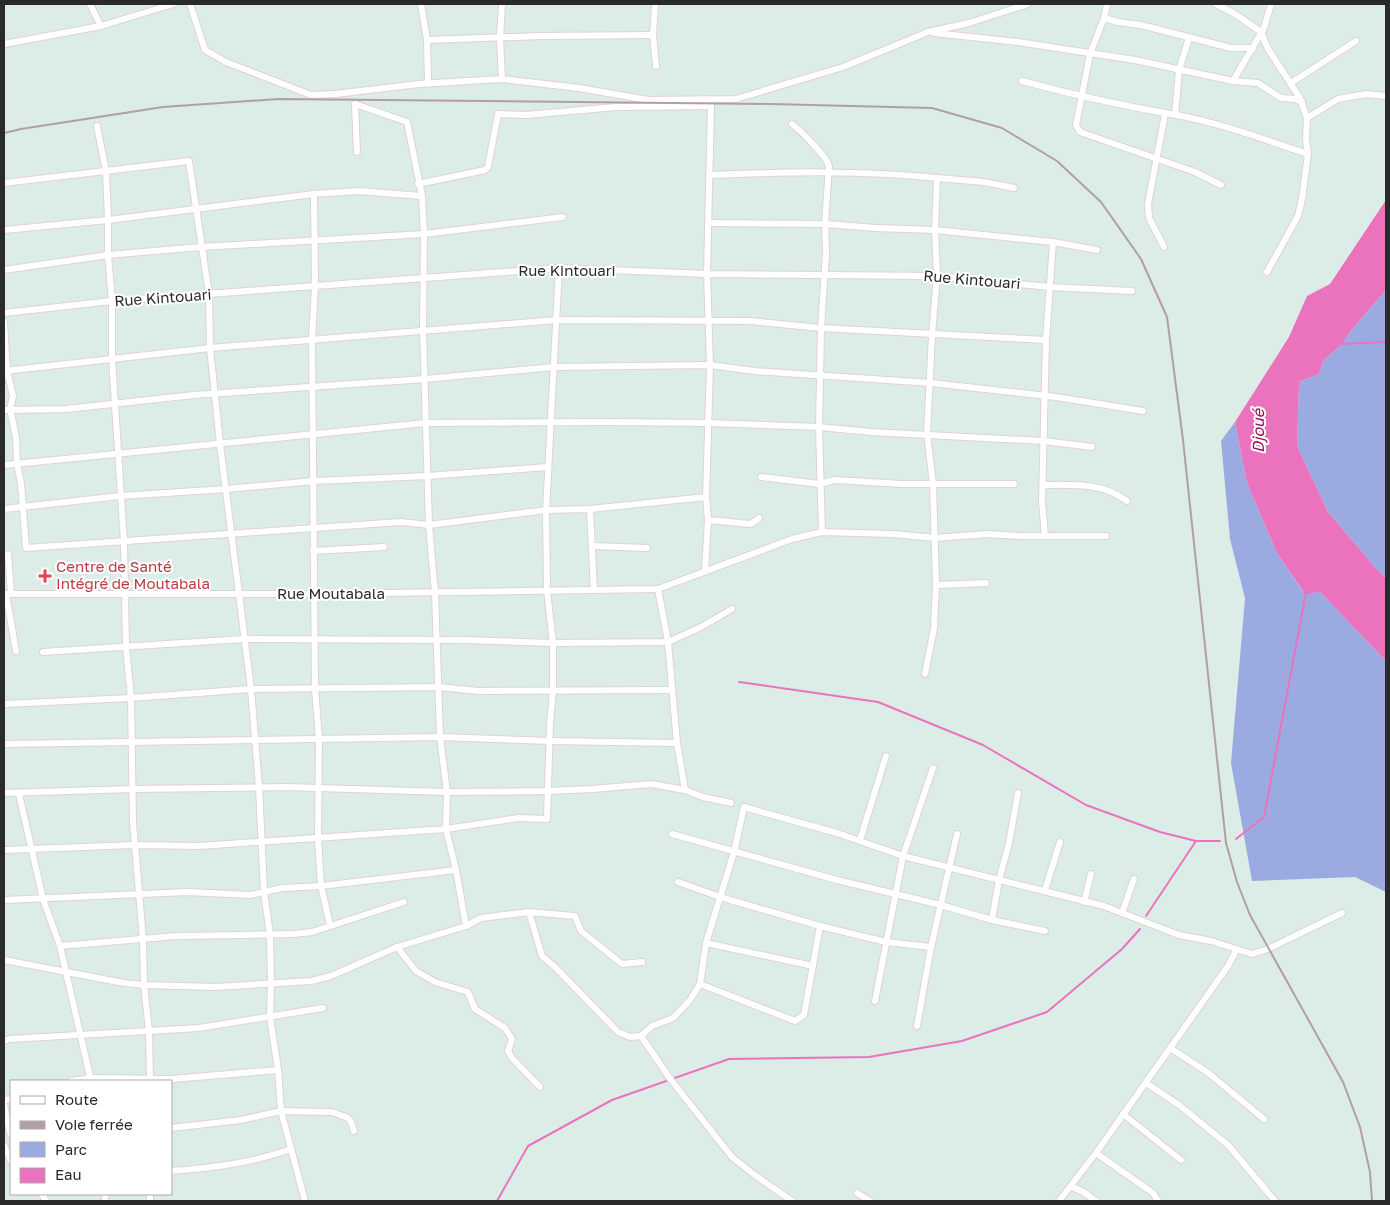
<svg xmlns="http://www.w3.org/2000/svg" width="1390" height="1205" font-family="'Golos Text',sans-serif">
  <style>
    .green { fill: #9babe1 }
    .water { fill: #eb73be }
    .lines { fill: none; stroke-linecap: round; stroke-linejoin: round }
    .stream { stroke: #eb73be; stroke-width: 2 }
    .minor-casing { stroke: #e2d2d3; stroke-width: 8 }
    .minor { stroke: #fff; stroke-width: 6 }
    .rail { stroke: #b49fa0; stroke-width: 2 }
    .health-dot { fill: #e0444e; stroke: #fff; stroke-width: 2 }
    .labels { text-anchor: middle; stroke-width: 4; stroke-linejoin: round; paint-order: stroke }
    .street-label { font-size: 15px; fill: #2a2a2a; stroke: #fff }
    .health-label { font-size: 15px; fill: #be3a42; stroke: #fff; text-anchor: start }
    .water-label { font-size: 16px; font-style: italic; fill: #97125a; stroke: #fff }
  </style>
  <rect width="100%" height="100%" fill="#dcece7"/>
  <!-- green -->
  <g class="green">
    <polygon points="1386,290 1386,578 1379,572 1328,512 1297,446 1299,382 1319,374 1323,361 1342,344 1352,329"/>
    <polygon points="1235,422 1247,483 1277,553 1304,593 1320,592 1386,661 1386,892 1355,877 1252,881 1231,763 1245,598 1230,539 1221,441"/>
  </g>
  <!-- water -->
  <polygon class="water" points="1386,200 1386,290 1352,329 1342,344 1323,361 1319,374 1299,382 1297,446 1328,512 1379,572 1386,578 1386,661 1320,592 1305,594 1277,553 1247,483 1235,422 1289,337 1307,296 1330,284"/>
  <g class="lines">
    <!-- stream -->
    <g class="stream">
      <polyline points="1341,344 1386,342"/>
      <polyline points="739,682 878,702 983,745 1086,805 1160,832 1196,841"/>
      <polyline points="1236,839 1264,817 1306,592"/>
      <polyline points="1146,916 1196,841 1220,841"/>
      <polyline points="497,1201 528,1146 612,1100 729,1059 869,1057 962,1041 1047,1012 1122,949 1140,929"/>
    </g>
    <!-- minor casing -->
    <g class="minor-casing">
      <g id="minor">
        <polyline points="90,4 101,26"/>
        <polyline points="190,4 205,50 226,62 311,95 335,94 419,84 502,79 579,88 648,100 736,99 843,67 928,32 969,23 1028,4"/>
        <polyline points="421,4 427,40 428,84"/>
        <polyline points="655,4 653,35 656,66"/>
        <polyline points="1216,4 1235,14 1261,32 1268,49 1300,98 1307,118 1306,139 1308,154 1302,199 1298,216 1267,272"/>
        <polyline points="1104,18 1107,4"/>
        <polyline points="934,33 1018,42 1135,60 1233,81 1258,83 1281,98 1295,99 1302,102"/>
        <polyline points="427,40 542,36 653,35"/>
        <polyline points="4,44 101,26 173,4"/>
        <polyline points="502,79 500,38 502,4"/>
        <path d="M 1022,81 C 1073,95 1124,106 1176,115 C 1221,123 1265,140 1308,154"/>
        <polyline points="1233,81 1264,28 1271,4"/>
        <polyline points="1291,83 1356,41"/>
        <polyline points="1175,115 1179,70 1189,38"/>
        <polyline points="1307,118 1338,99 1366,94 1386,96"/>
        <path d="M 792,124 C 801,131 826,156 829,166 L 825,224 L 826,253 L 821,328 L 819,427 L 822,532"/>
        <polyline points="97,126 106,171 108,220 108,255 112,301 112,359 124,542 126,647 131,698 133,822 143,940 144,985 149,1031 150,1081"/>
        <polyline points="357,152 355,104 407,122 422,196 424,234 423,330 429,525 435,593 440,737 447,792 446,829 456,870 466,926"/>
        <path d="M 709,175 C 785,172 862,170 937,178 L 935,230 L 937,276 L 932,335 L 927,434 L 933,484 L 936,585 L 934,628 L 925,674"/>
        <polyline points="937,178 984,182 1014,188"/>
        <polyline points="4,183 189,161 209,294 210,348 220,444 251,689 259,787 264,892 270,935 271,983 270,1017 278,1070 281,1111 305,1201"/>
        <polyline points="418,184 485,170 488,167 498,114 526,115 616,107 711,106 707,274 710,365 706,497 708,520 705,571"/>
        <polyline points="1221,185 1195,172 1080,132 1076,125 1090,54 1104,18 1118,22 1141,25 1231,48 1253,48"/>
        <polyline points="314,194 315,286 312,340 315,689 319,739 318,838 321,886 330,925"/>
        <polyline points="708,223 825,224 876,228 935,230 1053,242 1097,250"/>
        <polyline points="4,230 108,220 314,194 358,191 422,196"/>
        <polyline points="1164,247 1149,218 1148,204 1165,114"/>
        <polyline points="4,270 108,255 201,247 424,234 563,217"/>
        <polyline points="4,313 112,301 559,268 707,274 937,276 1050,287 1132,291"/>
        <polyline points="4,322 7,371 13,396 10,409 16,437 17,464 21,483 26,548 401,522 429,525 546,510 590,509 706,497"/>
        <polyline points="4,371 210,348 557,320 750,321 821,328 1046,340"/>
        <polyline points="4,410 66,409 194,395 425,379 554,367 710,365 754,371 931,383 1056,397 1143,411"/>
        <polyline points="4,465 426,423 608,422 709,423 819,427 871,432 1044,441 1092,447"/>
        <polyline points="761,477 820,484 834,480 902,484 1014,484"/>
        <path d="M 1043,485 C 1073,485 1101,482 1127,501"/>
        <polyline points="4,509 120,496 227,489 314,481 428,476 548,467"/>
        <polyline points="590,509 594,590"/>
        <polyline points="708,520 751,524 759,518"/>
        <polyline points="1045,536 1042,502 1046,340 1053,242"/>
        <polyline points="592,546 647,548"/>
        <polyline points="313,551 384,547"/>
        <polyline points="8,554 11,594"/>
        <polyline points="936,585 986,583"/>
        <polyline points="658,589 668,642 677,743 685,790"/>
        <polyline points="4,594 314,594 658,589 792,539 822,532 893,534 935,538 987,534 1020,536 1106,536"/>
        <polyline points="6,594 16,651"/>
        <polyline points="43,652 244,639 464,640 553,643 668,642 701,627 732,609"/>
        <polyline points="4,704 131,698 251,689 439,687 478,691 672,690"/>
        <polyline points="4,744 440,737 550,741 677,743"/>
        <polyline points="4,793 133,789 287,787 447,792 548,791 592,789 651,784 685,790 703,797 731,803"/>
        <polyline points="19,794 43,899 60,946 91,1081"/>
        <polyline points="672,834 837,880 941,905 992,920 1045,931"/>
        <polyline points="860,840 886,756"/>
        <polyline points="4,850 134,845 199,846 446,829 518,818 547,819 550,724 553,691 553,643 547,591 546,510 559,268"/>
        <polyline points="678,882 720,897 820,926 886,942 931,947"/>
        <polyline points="1045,890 1060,842"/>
        <polyline points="4,900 188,892 250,895 283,888 321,886 456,870"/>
        <polyline points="1084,902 1091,874"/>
        <polyline points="529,912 542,956 556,968 618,1032 630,1037 641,1036 652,1026 673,1018 690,1000 700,984 706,943 734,852 744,807 837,833 903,856 1104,906 1179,935 1211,941 1252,954 1268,949 1342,913"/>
        <polyline points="1122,913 1134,879"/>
        <polyline points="992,920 999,880 1009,843 1018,793"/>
        <polyline points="706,943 813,966"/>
        <polyline points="60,946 176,936 293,934 312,932 404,902"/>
        <polyline points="397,947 416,971 435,982 468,992 475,1009 505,1028 512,1039 508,1051 512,1058 540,1087"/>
        <polyline points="4,960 124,983 144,985 216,987 311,981 331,976 397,947 466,926 481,918 529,912 575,916 581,931 622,964 642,962"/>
        <polyline points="700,984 795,1021 804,1015 820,926"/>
        <polyline points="875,1001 903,856 933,768"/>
        <polyline points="917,1026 931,947 957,834"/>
        <polyline points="641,1036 671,1080 732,1157 756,1176 792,1201"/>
        <polyline points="4,1041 10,1039 199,1028 323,1008"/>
        <polyline points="1170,1048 1207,1072 1264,1119"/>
        <polyline points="71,1081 91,1078 172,1079 278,1070"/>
        <polyline points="1146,1083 1179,1105 1228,1145 1275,1201"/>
        <polyline points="4,1100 11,1099"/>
        <polyline points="4,1104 10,1133"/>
        <polyline points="1123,1114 1181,1160"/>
        <polyline points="171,1128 241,1120 281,1111 332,1112 348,1118 351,1122 354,1131"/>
        <polyline points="4,1145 11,1161"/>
        <polyline points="1096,1153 1153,1193 1158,1201"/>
        <path d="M 171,1171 C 212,1168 252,1163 291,1149"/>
        <polyline points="1071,1186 1085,1193 1096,1201"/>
        <polyline points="857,1193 870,1201"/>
        <polyline points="42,1194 46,1201"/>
        <polyline points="150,1194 150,1201"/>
        <polyline points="105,1201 105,1194"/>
        <polyline points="1059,1201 1096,1153 1228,966 1237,949"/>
      </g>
    </g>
    <!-- minor -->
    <use href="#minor" class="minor"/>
    <!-- rail -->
    <polyline class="rail" points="4,133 21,129 163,107 279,99 771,104 932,108 1002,128 1057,161 1101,202 1141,259 1167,317 1183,440 1226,843 1237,882 1250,915 1343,1082 1360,1127 1370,1172 1372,1201"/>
  </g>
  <!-- markers -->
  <path class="health-dot" d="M42.5 568.5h5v5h5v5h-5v5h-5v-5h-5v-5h5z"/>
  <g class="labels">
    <!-- street labels -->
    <g class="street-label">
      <text x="567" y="276">Rue Kintouari</text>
      <text transform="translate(972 280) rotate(5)" y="5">Rue Kintouari</text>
      <text transform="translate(163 298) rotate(-4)" y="5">Rue Kintouari</text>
      <text x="331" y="599">Rue Moutabala</text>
    </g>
    <!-- health labels -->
    <g class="health-label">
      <text x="56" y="572">Centre de Santé<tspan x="56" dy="17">Intégré de Moutabala</tspan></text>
    </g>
    <!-- water labels -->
    <g class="water-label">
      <text transform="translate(1258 431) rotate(-90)" y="6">Djoué</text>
    </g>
  </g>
  <!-- border -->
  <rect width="1390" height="1205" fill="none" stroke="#2a2a2a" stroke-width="10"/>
  <!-- legend -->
  <rect x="10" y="1080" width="162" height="115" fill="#ffffff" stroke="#aaaaaa"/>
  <rect x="20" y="1096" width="25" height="8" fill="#ffffff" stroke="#aaaaaa"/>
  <text x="55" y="1105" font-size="15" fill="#2a2a2a">Route</text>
  <rect x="20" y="1121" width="25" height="8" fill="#b49fa0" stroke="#aaaaaa"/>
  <text x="55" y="1130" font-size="15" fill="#2a2a2a">Voie ferrée</text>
  <rect x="20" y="1142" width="25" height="15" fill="#9babe1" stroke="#aaaaaa"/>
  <text x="55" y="1155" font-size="15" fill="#2a2a2a">Parc</text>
  <rect x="20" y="1168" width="25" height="15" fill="#eb73be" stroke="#aaaaaa"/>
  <text x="55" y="1180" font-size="15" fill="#2a2a2a">Eau</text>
</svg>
